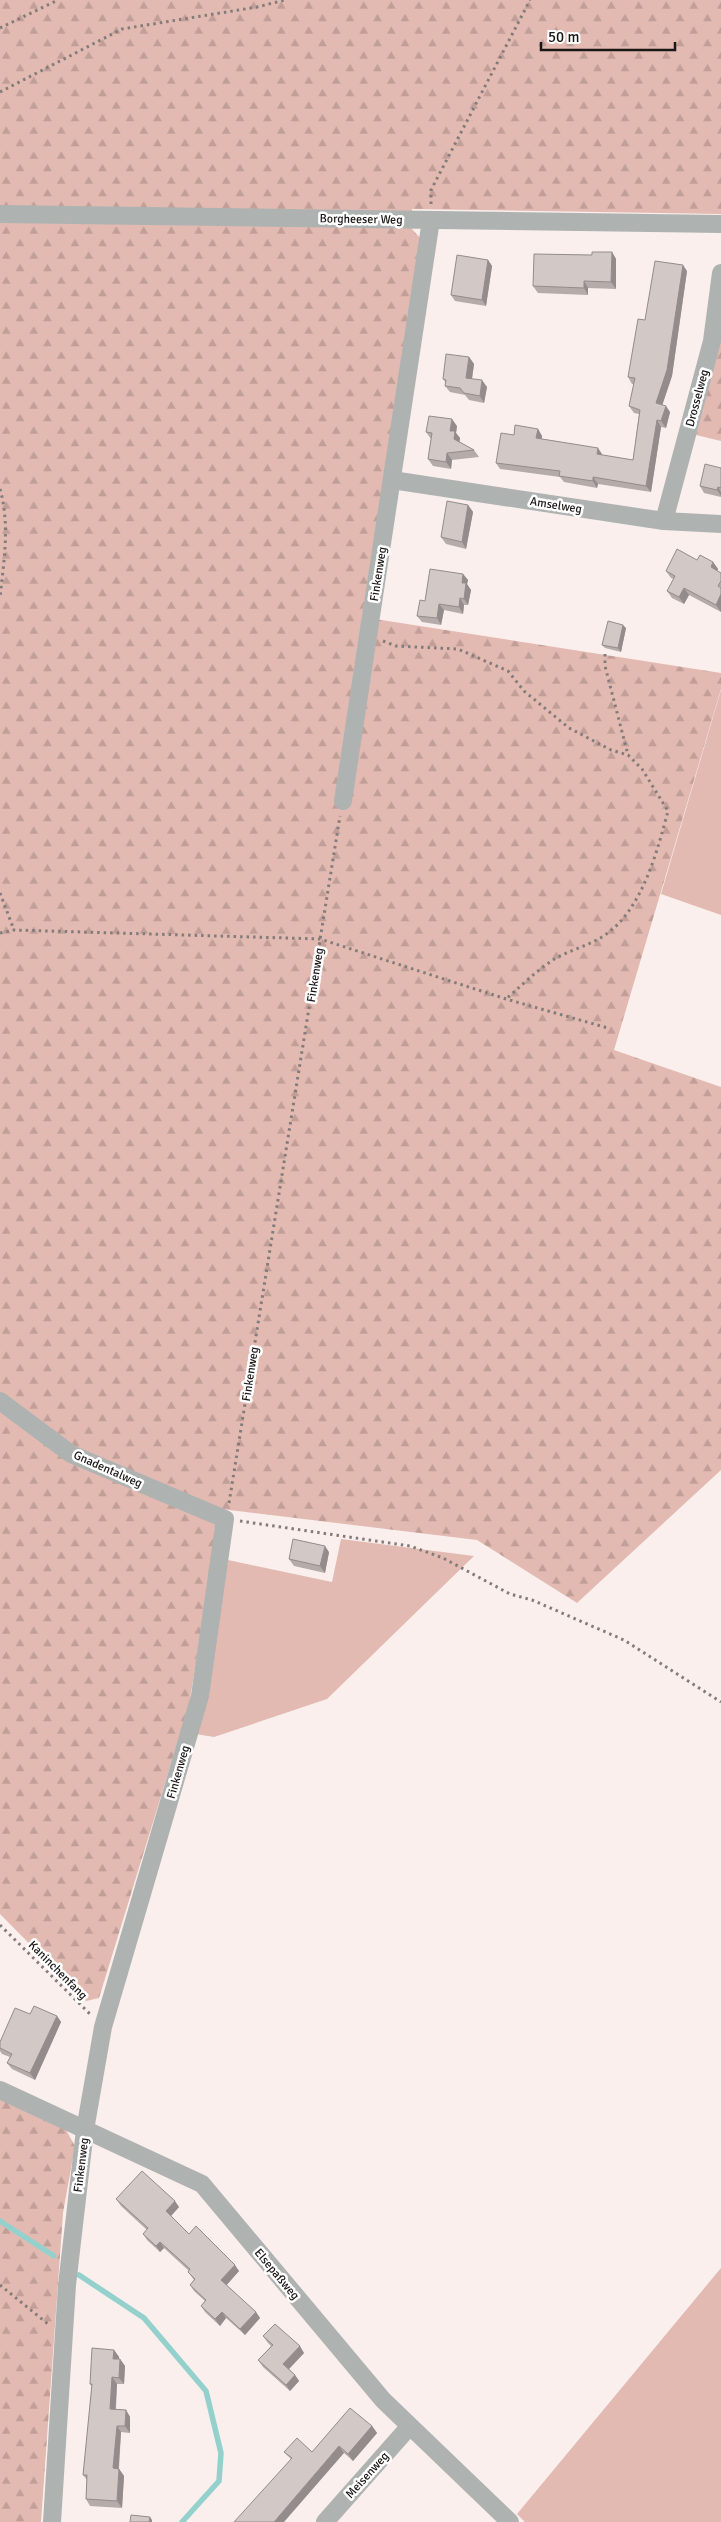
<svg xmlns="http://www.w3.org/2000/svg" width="721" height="2522" font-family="Signika,sans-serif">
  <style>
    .grass { fill: #e2bab1 }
    .forest { fill: url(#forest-firs) }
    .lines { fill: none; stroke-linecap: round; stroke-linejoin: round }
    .stream { stroke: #94d1cd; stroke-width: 5.5 }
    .path { stroke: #837c7a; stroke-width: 3; stroke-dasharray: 2.5 4; stroke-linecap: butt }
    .minor { stroke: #aeb3b2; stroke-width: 18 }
    .wall { fill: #b5acaa }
    .shaded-wall { fill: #938c8b }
    .building { fill: #d2c8c6; stroke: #938c8b }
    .labels { text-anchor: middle; stroke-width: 5; stroke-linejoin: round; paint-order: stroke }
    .street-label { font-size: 12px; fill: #1a1716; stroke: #fff }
  </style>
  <defs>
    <pattern id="forest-firs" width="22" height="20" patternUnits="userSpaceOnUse" patternTransform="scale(1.25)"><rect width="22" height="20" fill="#e2bab1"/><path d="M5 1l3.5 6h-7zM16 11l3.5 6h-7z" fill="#c19f98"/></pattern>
  </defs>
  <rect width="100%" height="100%" fill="#faefed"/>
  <!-- grass -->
  <g class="grass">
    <polygon points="721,690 721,915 661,894"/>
    <polygon points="341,1539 474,1556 327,1699 214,1737 196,1734 205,1702 228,1560 332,1582"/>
    <polygon points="721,2268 721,2522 525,2522 517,2514"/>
  </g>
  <!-- forest -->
  <g class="forest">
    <polygon points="0,0 721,0 721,214 412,209 412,229 421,239 362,617 721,673 721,689 614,1050 721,1087 721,1470 577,1603 477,1540 221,1509 189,1705 99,1998 86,2001 0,1914"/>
    <polygon points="721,339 721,441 696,435"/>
    <polygon points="0,2098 66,2130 75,2146 63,2213 41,2522 0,2522"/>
  </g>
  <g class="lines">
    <!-- stream -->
    <g class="stream">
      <polyline points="0,2221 54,2256"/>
      <polyline points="79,2275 144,2318 206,2391 221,2453 219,2481 182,2522"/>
    </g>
    <!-- path -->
    <g class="path">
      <polyline points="0,28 58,0"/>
      <polyline points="0,92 122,29 257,7 285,0"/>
      <polyline points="431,204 431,190 530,0"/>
      <path d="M 0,489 C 10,524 4,561 0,597"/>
      <path d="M 383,641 L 396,646 L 458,649 L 508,671 L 524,691 L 569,728 L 611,750 L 628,755 L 642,769 L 668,811 C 657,852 642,910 605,935 C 589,946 569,950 553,960 C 536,971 521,986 506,999"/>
      <polyline points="605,654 605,666 628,755"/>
      <polyline points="0,893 14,930"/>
      <polyline points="0,933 14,930 320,939 506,999 608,1028"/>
      <polyline points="229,1503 340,816"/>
      <polyline points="240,1521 410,1546 443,1558 510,1594 532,1600 624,1640 721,1702"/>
      <polyline points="0,1925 90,2014"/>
      <polyline points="0,2285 48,2324"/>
    </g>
    <!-- minor -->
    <g class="minor">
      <polyline points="0,214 721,224"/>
      <polyline points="392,480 664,521 721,524"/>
      <polyline points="664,521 712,341 721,273"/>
      <polyline points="343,801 431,220"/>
      <polyline points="0,1401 71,1454 225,1519 200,1696 103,2027 85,2130 67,2285 52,2522"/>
      <polyline points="0,2090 202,2184 383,2400 510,2522"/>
      <polyline points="325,2522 409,2427"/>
    </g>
  </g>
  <!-- wall -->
  <g class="wall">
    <polygon points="612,252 616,259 616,289 588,288 588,295 538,293 533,286 592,255"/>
    <polygon points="488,260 492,266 486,306 455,301 451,295"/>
    <polygon points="687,271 672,376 662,405 670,412 666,428 661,427 651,492 598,484 597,488 564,482 560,477 500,469 496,463 514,435 538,429 542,436 542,439 602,454 602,455 633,460 639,414 634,413 629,406 634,384 632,384 628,377 645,320"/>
    <polygon points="469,357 474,364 472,379 487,387 484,403 469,400 465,395 450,392 445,386 446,383 443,379"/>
    <polygon points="457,426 456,433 460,438 459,442 474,450 479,457 452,460 451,469 433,466 428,459 431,439 426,432"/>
    <polygon points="721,468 721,497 704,493 700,486"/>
    <polygon points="468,505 473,512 466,549 446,544 441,537"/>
    <polygon points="697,560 713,562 718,569 717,571 721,573 721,612 689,595 684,604 672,598 667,591 674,579 671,578 666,571"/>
    <polygon points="463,574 468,580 467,584 471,590 468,605 464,605 463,614 444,610 441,625 422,622 417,616 425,601"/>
    <polygon points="626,628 621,652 605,648 602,645"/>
    <polygon points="329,1552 325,1573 294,1566 289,1559"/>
    <polygon points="30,2014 57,2016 61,2022 35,2080 12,2069 7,2063 10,2057 2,2054 0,2051 0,2048"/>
    <polygon points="116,2199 179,2207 171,2216 189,2234 239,2271 226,2285 256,2312 260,2318 245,2335 226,2318 220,2326 205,2312 201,2306 205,2301 194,2291 190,2285 194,2280 188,2272 189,2271 164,2248 160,2252 147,2240 143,2234 147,2230 121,2206"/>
    <polygon points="263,2336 304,2353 289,2369 295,2375 299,2381 290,2391 263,2367 258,2360 271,2346 268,2343"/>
    <polygon points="114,2350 119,2357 119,2359 120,2359 125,2366 124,2384 117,2384 116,2409 126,2410 130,2417 130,2433 121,2432 119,2469 124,2476 122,2508 90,2506 86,2499 87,2480 83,2475 92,2387 90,2384"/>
    <polygon points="372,2426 377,2433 353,2461 344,2453 291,2459 284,2452 312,2452"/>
  </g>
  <!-- shaded-wall -->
  <g class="shaded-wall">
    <polygon points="612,252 616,259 616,289 611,282"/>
    <polygon points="488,260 492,266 486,306 482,300"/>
    <polygon points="683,265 687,271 672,376 661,409 656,403"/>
    <polygon points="584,281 588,288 588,295 584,288"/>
    <polygon points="469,357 474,364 471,385 466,378"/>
    <polygon points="482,380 487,387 484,403 480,396"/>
    <polygon points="666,406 670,412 666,428 661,421"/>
    <polygon points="452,419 457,426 456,433 460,438 459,446 454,439 450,431"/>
    <polygon points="657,420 661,427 651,492 646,486"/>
    <polygon points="538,429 542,436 541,444 536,438"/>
    <polygon points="598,448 602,454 601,461 597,454"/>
    <polygon points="447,453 452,460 451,469 446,462"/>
    <polygon points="593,477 598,484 597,488 593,481"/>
    <polygon points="718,487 721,492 721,496 717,490"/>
    <polygon points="468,505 473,512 466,549 462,542"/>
    <polygon points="713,562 718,569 716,574 711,567"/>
    <polygon points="463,574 468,580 467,584 471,590 468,605 464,599 462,583"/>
    <polygon points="684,588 689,595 684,604 679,597"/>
    <polygon points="721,594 721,612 716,605"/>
    <polygon points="460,598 464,605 463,614 459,607"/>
    <polygon points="439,604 444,610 441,625 437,618"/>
    <polygon points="623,625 626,628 621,652 618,648"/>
    <polygon points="325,1546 329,1552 325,1573 320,1566"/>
    <polygon points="57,2016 61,2022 35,2080 30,2073"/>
    <polygon points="175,2201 179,2207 170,2217 166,2211"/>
    <polygon points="160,2242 164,2248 160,2252 156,2246"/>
    <polygon points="235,2265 239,2271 225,2287 221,2280"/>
    <polygon points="222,2312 226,2318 220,2326 215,2319"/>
    <polygon points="256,2312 260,2318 245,2335 240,2329"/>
    <polygon points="300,2346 304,2353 288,2370 283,2364"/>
    <polygon points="114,2350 119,2357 118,2366 113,2359"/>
    <polygon points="120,2359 125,2366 124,2384 119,2378"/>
    <polygon points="295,2375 299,2381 290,2391 286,2385"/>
    <polygon points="112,2377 117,2384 115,2416 110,2409"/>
    <polygon points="126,2410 130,2417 130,2433 125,2426"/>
    <polygon points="117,2426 121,2432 118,2475 113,2468"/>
    <polygon points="372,2426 377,2433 353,2461 348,2454"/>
    <polygon points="339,2446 344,2453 284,2522 274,2522"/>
    <polygon points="119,2469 124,2476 122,2508 117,2501"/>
    <polygon points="150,2517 152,2520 152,2522 149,2522"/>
  </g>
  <!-- building -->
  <g class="building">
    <polygon points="592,252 612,252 611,282 584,281 584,288 533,286 534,254 592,255"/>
    <polygon points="457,255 488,260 482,300 451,295"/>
    <polygon points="655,261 683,265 667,370 656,403 666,406 661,421 657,420 646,486 593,477 593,481 559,476 560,471 496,463 501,433 514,435 515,425 538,429 536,438 598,448 597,454 633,460 640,410 629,406 635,378 628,377 638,319 645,320"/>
    <polygon points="446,354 469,357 466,378 482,380 480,396 464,393 460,388 445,386 446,380 443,379"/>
    <polygon points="429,416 452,419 450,431 455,431 454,439 474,450 447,453 446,462 428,459 432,433 426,432"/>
    <polygon points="705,464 721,468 721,488 718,487 717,490 700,486"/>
    <polygon points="447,501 468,505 462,542 441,537"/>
    <polygon points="677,549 697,560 700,555 713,562 711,567 721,573 721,581 718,586 721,588 721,594 716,605 684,588 679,597 667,591 675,576 666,571"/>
    <polygon points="430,569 463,574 462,583 466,583 464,599 460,598 459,607 439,604 437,618 417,616 420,600 425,601"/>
    <polygon points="608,621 623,625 618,648 602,645"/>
    <polygon points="293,1539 325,1546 320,1566 289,1559"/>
    <polygon points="34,2006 57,2016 30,2073 7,2063 12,2054 0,2048 0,2042 15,2008 30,2014"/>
    <polygon points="142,2171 175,2201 166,2211 189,2234 196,2226 235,2265 221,2280 256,2312 240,2329 222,2312 215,2319 201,2306 206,2300 190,2285 195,2279 188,2272 190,2269 160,2242 156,2246 143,2234 148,2228 116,2199"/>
    <polygon points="275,2324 300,2346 283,2364 295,2375 286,2385 258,2360 273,2345 263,2336"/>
    <polygon points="92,2348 114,2350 113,2359 120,2359 119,2378 112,2377 110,2409 126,2410 125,2426 117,2426 113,2468 119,2469 117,2501 86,2499 87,2475 83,2475 92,2384 90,2384"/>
    <polygon points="350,2408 372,2426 348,2454 339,2446 274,2522 234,2522 292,2458 284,2452 297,2438 312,2452"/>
    <polygon points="131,2515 150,2517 149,2522 130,2522"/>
  </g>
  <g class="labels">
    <!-- street labels -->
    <g class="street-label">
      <text transform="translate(361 219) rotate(1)" y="4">Borgheeser Weg</text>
      <text transform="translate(697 398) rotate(-75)" y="4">Drosselweg</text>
      <text transform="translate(556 505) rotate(9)" y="4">Amselweg</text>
      <text transform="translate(378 574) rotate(-81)" y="4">Finkenweg</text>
      <text transform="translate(315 975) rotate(-81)" y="4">Finkenweg</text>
      <text transform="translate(250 1374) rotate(-81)" y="4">Finkenweg</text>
      <text transform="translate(108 1469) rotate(24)" y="4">Gnadentalweg</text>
      <text transform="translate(178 1772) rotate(-74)" y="4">Finkenweg</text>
      <text transform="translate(58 1970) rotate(45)" y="4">Kaninchenfang</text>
      <text transform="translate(81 2165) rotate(-83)" y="4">Finkenweg</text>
      <text transform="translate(277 2274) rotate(50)" y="4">Elsepaßweg</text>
      <text transform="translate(367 2475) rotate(-48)" y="4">Meisenweg</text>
    </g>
  </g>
  <!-- scale -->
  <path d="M541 42v8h134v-8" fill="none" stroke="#1a1716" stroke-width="2.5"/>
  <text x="548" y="42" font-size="15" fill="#1a1716" stroke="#ffffff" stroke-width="4" paint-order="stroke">50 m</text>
</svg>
